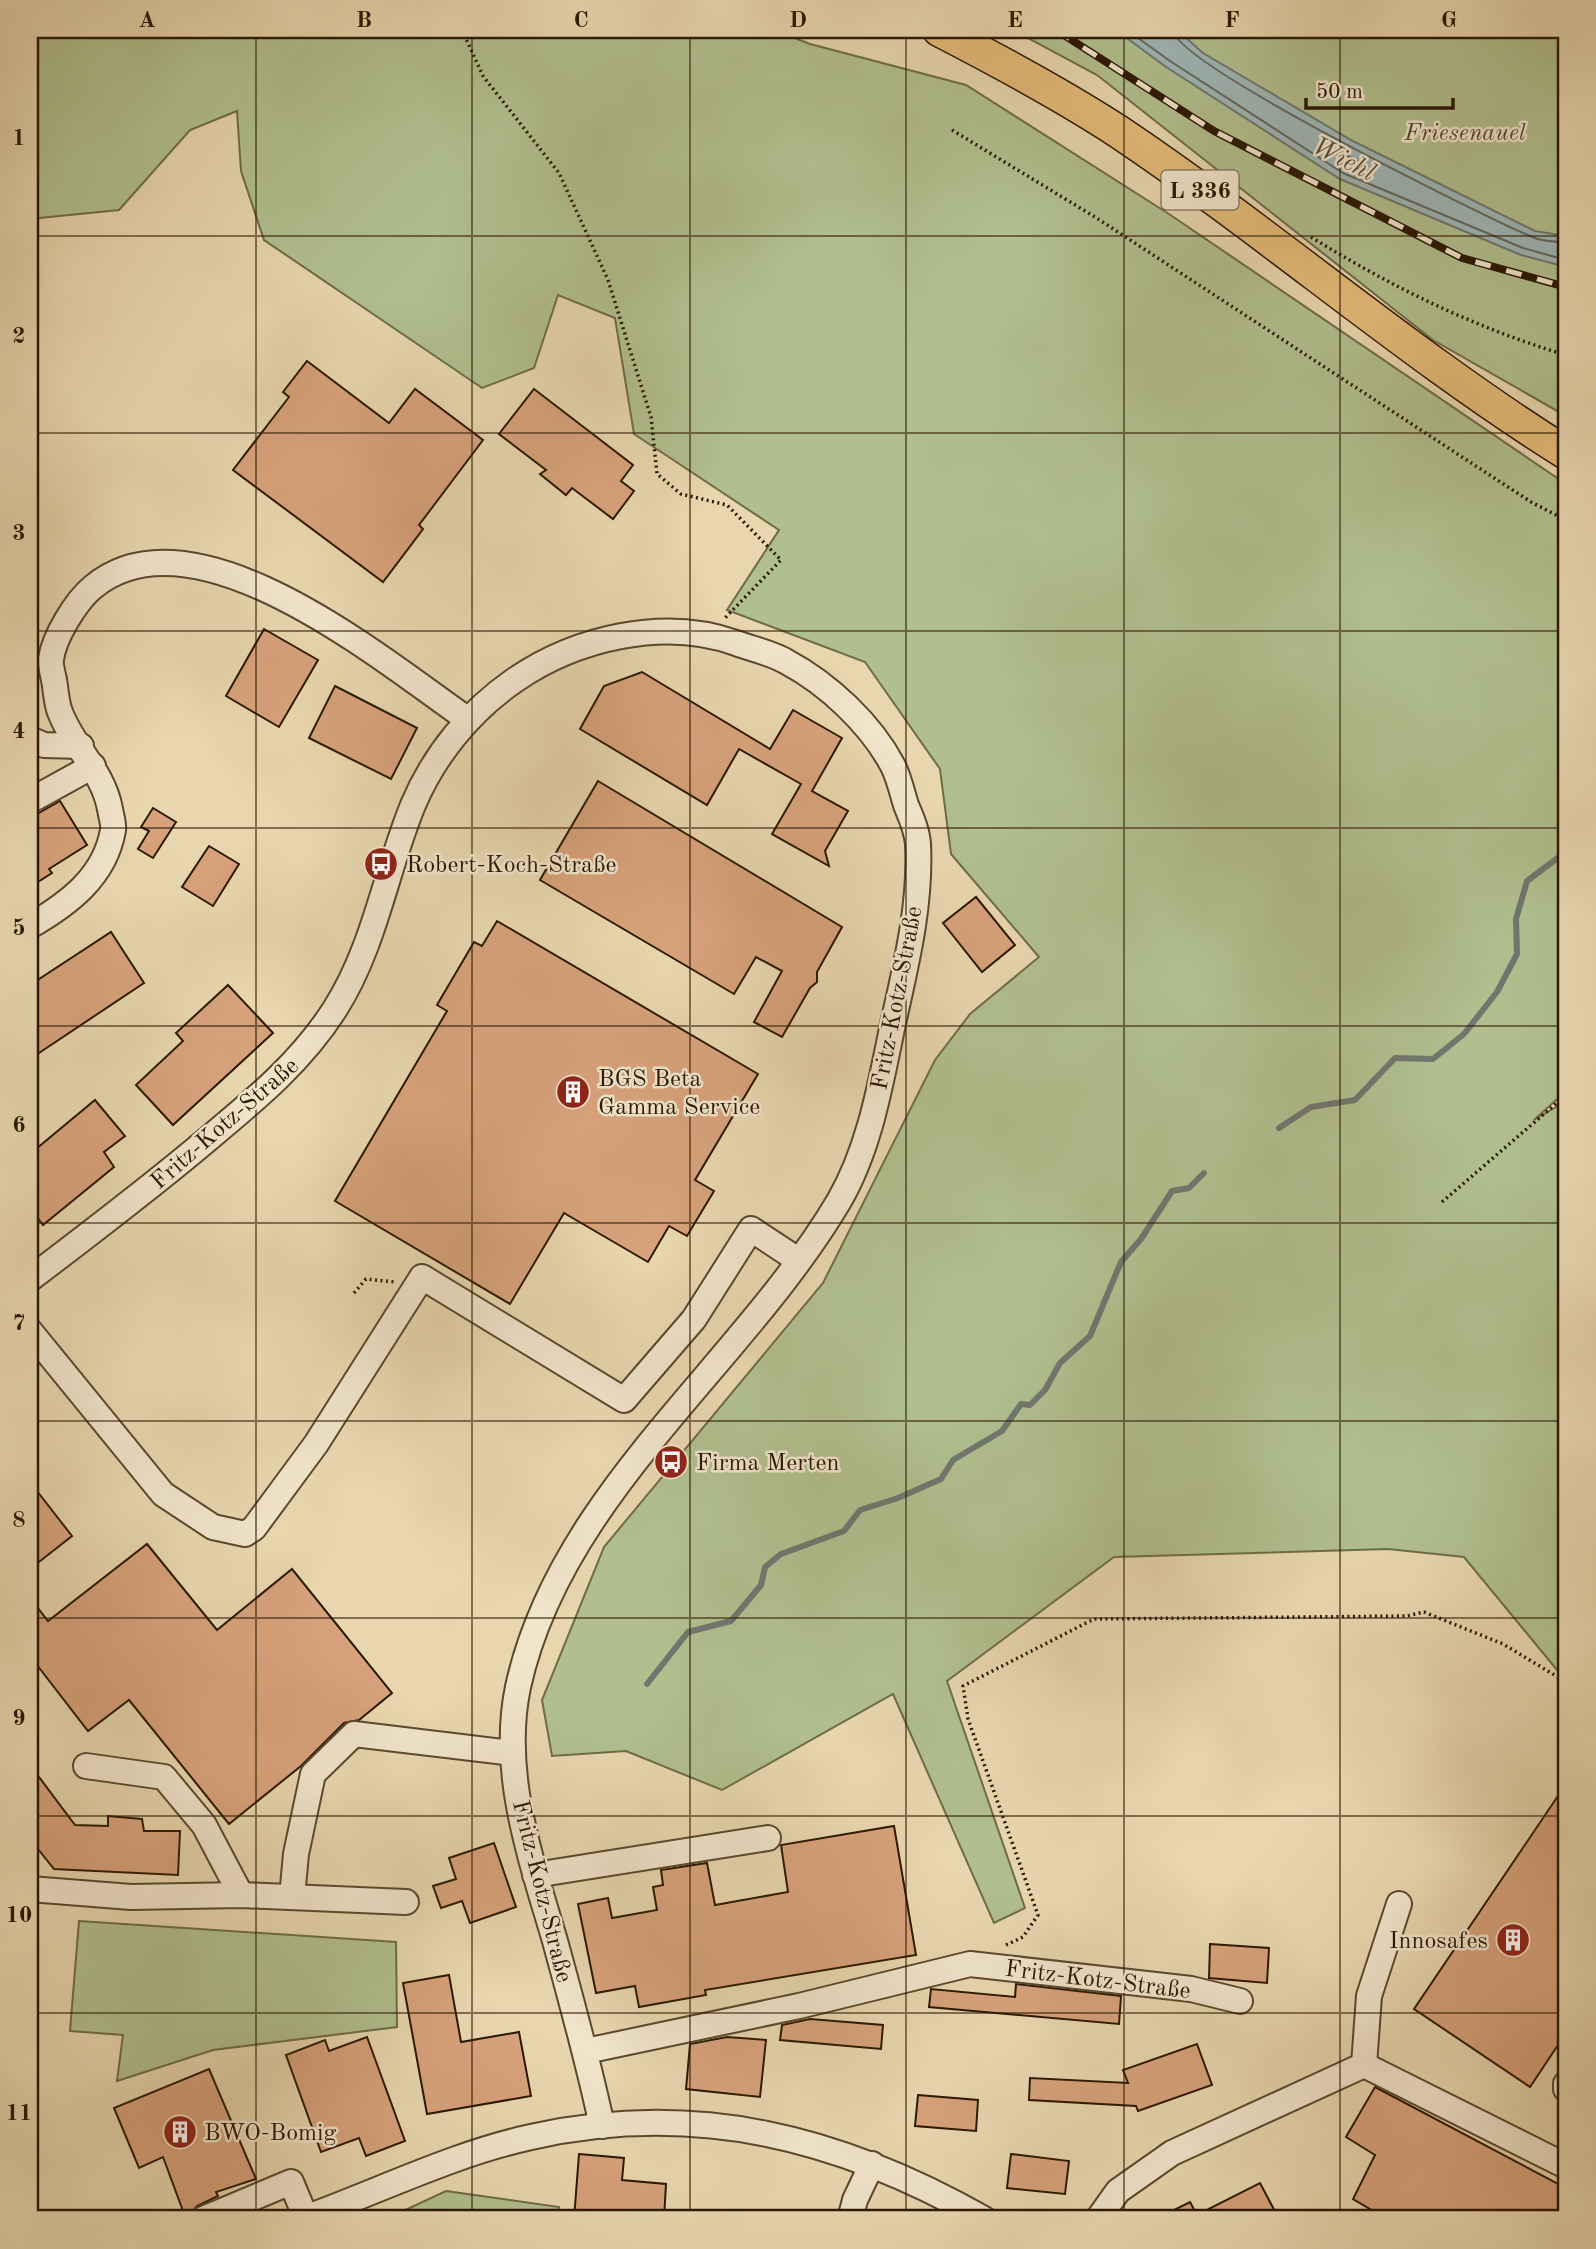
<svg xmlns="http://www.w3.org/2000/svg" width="1596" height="2249" font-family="'Old Standard TT',serif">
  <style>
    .green { fill: #b1bf8f; stroke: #6e6c48; stroke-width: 2 }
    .water { fill: #9eb6b7; stroke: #70776f; stroke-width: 2 }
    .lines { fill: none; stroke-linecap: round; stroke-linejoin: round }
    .shore { stroke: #64675c; stroke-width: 2 }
    .stream { stroke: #70776f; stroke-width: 6 }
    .building { fill: #d7a27b; stroke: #2b1802; stroke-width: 2 }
    .minor-casing { stroke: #5a482d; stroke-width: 28 }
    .major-casing { stroke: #2b1802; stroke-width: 35 }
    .path { stroke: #2b1802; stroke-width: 3.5; stroke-dasharray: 2 3.5; stroke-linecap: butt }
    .minor { stroke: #f0e4cb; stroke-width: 24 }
    .major { stroke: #e4bb78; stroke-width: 32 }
    .rail-casing { stroke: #2b1802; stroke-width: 8 }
    .rail { stroke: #f0e4cb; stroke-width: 5; stroke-dasharray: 16; stroke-linecap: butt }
    .grid { fill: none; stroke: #2b1802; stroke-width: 2; stroke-opacity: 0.55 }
    .labels { text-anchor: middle; stroke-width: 5; stroke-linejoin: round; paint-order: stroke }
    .shield { fill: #f0e4cb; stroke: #66553e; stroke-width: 2 }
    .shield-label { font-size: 23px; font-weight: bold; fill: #2b1802 }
    .park-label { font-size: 24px; font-style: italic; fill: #534a2c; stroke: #f0e4cb }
    .poi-label { font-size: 24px; fill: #2b1802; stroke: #f0e4cb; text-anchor: start }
    .street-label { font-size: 24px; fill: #2b1802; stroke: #f0e4cb }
    .water-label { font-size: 26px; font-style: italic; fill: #534f41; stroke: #f0e4cb }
    .neatline { fill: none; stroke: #2b1802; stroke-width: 2.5 }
    .grid-label { font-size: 23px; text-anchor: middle; font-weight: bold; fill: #2b1802 }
  </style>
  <rect width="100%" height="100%" fill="#e8d6af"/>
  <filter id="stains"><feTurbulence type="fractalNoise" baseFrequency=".00286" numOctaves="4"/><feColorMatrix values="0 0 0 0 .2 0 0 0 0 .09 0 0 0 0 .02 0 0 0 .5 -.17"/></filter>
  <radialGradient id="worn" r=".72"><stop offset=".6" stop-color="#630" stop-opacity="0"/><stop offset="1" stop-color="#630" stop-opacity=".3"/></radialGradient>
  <!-- green -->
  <g class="green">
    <polygon points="30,30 774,30 810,44 966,85 1169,214 1566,484 1566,1091 1534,1120 1566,1101 1566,1681 1464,1557 1388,1549 1114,1557 947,1681 1025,1908 994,1923 893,1694 722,1790 626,1751 552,1756 542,1700 604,1547 823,1283 935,1060 970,1014 1039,957 951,854 940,769 865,662 727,610 779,530 634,434 615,318 558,295 534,368 482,388 264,240 241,171 237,111 190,130 119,210 30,219"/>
    <polygon points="1013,30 1566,30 1566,416 1433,340 1097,75"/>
    <polygon points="79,1921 396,1942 397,2027 213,2050 117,2081 123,2035 70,2031"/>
    <polygon points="446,2191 559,2207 557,2219 386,2219"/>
  </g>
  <!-- water -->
  <polygon class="water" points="1116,30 1177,30 1203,53 1351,140 1535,231 1566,236 1566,267 1521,255 1340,179 1166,67"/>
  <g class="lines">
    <!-- shore -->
    <g class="shore">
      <polyline points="1127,30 1170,61 1343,173 1523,248 1566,260"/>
      <path d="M 1173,30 C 1177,65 1483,216 1530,236 C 1540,241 1555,242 1566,242"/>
      <polygon points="1342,153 1366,165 1367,170 1363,172 1339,159 1337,155"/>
    </g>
    <!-- stream -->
    <g class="stream">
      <polyline points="1279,1128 1311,1107 1355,1100 1395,1058 1433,1059 1464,1034 1497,992 1517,954 1516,919 1527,881 1559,857 1566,847"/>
      <polyline points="647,1684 688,1632 731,1621 761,1585 765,1567 781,1554 844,1531 860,1510 898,1498 941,1479 953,1460 1002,1431 1021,1404 1030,1405 1045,1390 1060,1363 1090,1336 1121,1262 1141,1239 1172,1191 1189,1188 1204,1173"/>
    </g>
  </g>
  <!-- building -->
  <g class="building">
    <polygon points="307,361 389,423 415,389 483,440 419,525 423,529 383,582 233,470 289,397 283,392"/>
    <polygon points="534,389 633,465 621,481 634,491 613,519 572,488 566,495 540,474 546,470 499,434"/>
    <polygon points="264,629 318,660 279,727 226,696"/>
    <polygon points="642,672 770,749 793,710 842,738 812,791 848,811 825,851 829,866 772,834 801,784 739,749 707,805 580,729 604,686"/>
    <polygon points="335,686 417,728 391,779 309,738"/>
    <polygon points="598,781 842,927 817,972 817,982 810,988 782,1037 754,1022 782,971 756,957 734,994 540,880"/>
    <polygon points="60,801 87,845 49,869 52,873 30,887 30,818"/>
    <polygon points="153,808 176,822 153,858 138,849 149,831 141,827"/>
    <polygon points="209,846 239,864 213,906 182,887"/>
    <polygon points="976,897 1015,945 982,972 943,923"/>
    <polygon points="497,921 758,1074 695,1180 714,1191 687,1236 669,1226 648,1262 564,1213 510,1304 335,1201 447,1011 437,1005 474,942 482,946"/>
    <polygon points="111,932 144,983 30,1059 30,985"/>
    <polygon points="228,985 273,1033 173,1125 136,1085 183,1041 176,1033"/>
    <polygon points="95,1100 125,1136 104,1152 114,1167 43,1225 30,1208 30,1154"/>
    <polygon points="30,1482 72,1536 30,1569"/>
    <polygon points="147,1544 217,1630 292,1569 392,1693 359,1720 344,1723 301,1766 229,1824 129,1700 88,1731 30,1656 30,1598 48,1621"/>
    <polygon points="30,1765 75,1825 108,1826 108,1816 142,1819 144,1831 180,1831 178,1875 54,1869 30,1839"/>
    <polygon points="1566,1784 1566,2033 1530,2087 1414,2009"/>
    <polygon points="894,1826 916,1955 705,1990 706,1995 639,2007 635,1986 596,1993 578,1904 608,1898 612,1918 657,1910 653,1887 663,1885 661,1870 707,1863 715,1905 788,1892 781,1845"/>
    <polygon points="494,1843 516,1907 470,1923 462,1901 441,1908 433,1886 456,1879 449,1858"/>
    <polygon points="1210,1944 1269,1948 1267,1983 1209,1978"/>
    <polygon points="449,1975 461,2042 519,2032 531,2096 427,2114 403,1983"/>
    <polygon points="1016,1984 1121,1996 1119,2024 929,2007 931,1989 1015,1997"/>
    <polygon points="810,2019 883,2025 881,2049 780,2040 782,2025"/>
    <polygon points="367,2037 405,2141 366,2156 359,2138 321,2152 286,2055 325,2040 329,2051"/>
    <polygon points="727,2037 766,2040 760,2097 686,2089 690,2044"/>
    <polygon points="1197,2044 1212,2085 1138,2111 1136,2106 1029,2100 1030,2078 1128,2083 1123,2070"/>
    <polygon points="209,2069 256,2179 216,2192 218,2196 197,2206 186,2219 163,2157 139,2168 114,2108"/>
    <polygon points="1375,2087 1566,2188 1566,2219 1387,2219 1353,2199 1375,2155 1346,2137"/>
    <polygon points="918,2095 978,2100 976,2131 915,2126"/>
    <polygon points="579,2154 624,2158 622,2180 666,2184 664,2219 574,2219"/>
    <polygon points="1011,2154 1069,2161 1065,2194 1007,2188"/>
    <polygon points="1260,2183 1279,2219 1156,2219 1190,2202 1197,2215"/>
  </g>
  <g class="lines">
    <!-- minor casing -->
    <g class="minor-casing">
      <g id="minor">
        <polyline points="30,739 44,745 81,746"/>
        <polyline points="30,797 35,798 93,766"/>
        <path d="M 30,926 C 68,904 105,877 113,830 C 114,824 111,816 110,809 C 103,771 73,747 60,712 C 56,702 56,690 54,680 C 53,674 50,665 51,659 C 54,637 76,601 93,587 C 194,503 382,660 467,719"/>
        <path d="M 30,1279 C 88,1235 146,1191 202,1144 C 251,1103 300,1064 335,1009 C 375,946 385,873 413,805 C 434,755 470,711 515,680 C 576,638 664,617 736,643 C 752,649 772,653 787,662 C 828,684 871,724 893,766 C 899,778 902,792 906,805 C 911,817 917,830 918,844 C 921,903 907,961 894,1019 C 881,1080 871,1146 839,1201 C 742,1365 560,1494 518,1687 C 500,1773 531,1859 555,1941 C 572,2003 589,2064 602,2126"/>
        <polyline points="30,1331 163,1494 213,1527 245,1534 254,1528 316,1444 422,1277 624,1400 694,1319 751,1229 798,1260"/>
        <polyline points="86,1766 164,1777 204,1825 241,1895"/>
        <polyline points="535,1875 768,1838"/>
        <polyline points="30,1889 131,1897 241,1895 406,1902"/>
        <polyline points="292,1897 296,1854 313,1774 354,1734 512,1753"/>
        <polyline points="586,2051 799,2006 970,1964 1191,1989 1240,2001"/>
        <polyline points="1364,2065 1369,1996 1399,1904"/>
        <polyline points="1566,2084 1566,2089"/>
        <polyline points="203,2219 291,2182 306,2218"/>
        <path d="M 302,2219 C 377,2192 453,2154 531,2137 C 696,2100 841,2138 984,2219"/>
        <polyline points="850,2219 855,2200 872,2164"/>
        <polyline points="1098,2219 1118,2191 1172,2153 1364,2065 1566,2166"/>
      </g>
    </g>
    <!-- major casing -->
    <g class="major-casing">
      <path id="major" d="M 939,30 C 1001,62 1061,94 1119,132 C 1271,234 1411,356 1566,453"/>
    </g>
    <!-- path -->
    <g class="path">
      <polyline points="462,30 483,76 559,173 608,280 651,417 657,474 681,494 727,505 781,560 725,618"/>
      <polyline points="952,130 1095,217 1531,502 1566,520"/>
      <path d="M 1311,237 C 1392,287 1475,328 1566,355"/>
      <polyline points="1442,1202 1566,1095"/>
      <polyline points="354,1293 366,1279 395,1282"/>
      <polyline points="1006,1945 1023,1937 1038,1915 968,1719 963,1686 1094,1619 1407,1616 1424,1612 1503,1644 1566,1682"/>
    </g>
    <!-- minor -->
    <use href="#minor" class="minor"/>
    <!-- major -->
    <use href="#major" class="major"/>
    <!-- rail casing -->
    <g class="rail-casing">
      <polyline id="rail" points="1056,30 1214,131 1462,258 1566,287"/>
    </g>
    <!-- rail -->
    <use href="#rail" class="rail"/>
  </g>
  <!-- grid -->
  <path class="grid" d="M 256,30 L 256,2219M 472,30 L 472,2219M 690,30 L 690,2219M 906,30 L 906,2219M 1124,30 L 1124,2219M 1340,30 L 1340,2219M 30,236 L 1566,236M 30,433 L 1566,433M 30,631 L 1566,631M 30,828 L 1566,828M 30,1026 L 1566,1026M 30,1223 L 1566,1223M 30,1421 L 1566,1421M 30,1618 L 1566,1618M 30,1816 L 1566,1816M 30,2013 L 1566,2013"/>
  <!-- icons -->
  <defs>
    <g id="bus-disc" transform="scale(1.75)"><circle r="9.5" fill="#8f2418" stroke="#f0e4cb"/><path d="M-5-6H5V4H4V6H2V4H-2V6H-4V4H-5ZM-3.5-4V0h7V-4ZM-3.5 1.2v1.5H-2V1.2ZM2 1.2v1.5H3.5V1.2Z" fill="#fff"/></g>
    <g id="building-disc" transform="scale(1.75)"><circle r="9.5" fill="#8f2418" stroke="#f0e4cb"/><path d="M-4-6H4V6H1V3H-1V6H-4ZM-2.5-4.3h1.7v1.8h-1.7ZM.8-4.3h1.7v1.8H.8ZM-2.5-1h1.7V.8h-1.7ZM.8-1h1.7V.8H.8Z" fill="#fff"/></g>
  </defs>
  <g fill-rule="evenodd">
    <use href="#bus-disc" x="381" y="864"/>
    <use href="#building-disc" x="573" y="1092"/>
    <use href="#bus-disc" x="671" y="1462"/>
    <use href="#building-disc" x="1513" y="1940"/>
    <use href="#building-disc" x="180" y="2132"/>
  </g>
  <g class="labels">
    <!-- shield labels -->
    <rect class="shield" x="1161.5" y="170.5" width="77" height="39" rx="5"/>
    <g class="shield-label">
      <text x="1200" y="198">L 336</text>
    </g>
    <!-- park labels -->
    <g class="park-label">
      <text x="1465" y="140">Friesenauel</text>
    </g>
    <!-- poi labels -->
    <g class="poi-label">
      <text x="406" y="872">Robert-Koch-Straße</text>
      <text x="598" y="1086">BGS Beta<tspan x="598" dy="28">Gamma Service</tspan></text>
      <text x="696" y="1470">Firma Merten</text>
      <text x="1488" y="1948" text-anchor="end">Innosafes</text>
      <text x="204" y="2140">BWO-Bomig</text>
    </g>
    <!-- street labels -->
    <g class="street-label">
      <text transform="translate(896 998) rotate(-79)" y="8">Fritz-Kotz-Straße</text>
      <text transform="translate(224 1123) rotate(-41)" y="8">Fritz-Kotz-Straße</text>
      <text transform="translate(543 1891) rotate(76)" y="8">Fritz-Kotz-Straße</text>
      <text transform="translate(1098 1979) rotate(7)" y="8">Fritz-Kotz-Straße</text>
    </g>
    <!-- water labels -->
    <g class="water-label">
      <text transform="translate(1344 158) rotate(27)" y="9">Wiehl</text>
    </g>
  </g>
  <!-- margin -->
  <rect width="1596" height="2249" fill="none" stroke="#e8d6af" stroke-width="77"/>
  <!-- scale -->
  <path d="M1306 98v10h147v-10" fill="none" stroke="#2b1802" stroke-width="3.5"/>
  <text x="1316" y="98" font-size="21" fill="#2b1802" stroke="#f0e4cb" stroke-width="5" paint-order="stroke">50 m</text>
  <rect x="38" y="38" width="1520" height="2172" class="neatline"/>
  <g class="grid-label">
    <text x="147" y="27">A</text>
    <text x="364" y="27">B</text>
    <text x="581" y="27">C</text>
    <text x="798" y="27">D</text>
    <text x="1015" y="27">E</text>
    <text x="1232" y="27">F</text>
    <text x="1449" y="27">G</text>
    <text x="19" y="145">1</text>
    <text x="19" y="343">2</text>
    <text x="19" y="540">3</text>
    <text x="19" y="738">4</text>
    <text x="19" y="935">5</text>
    <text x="19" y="1132">6</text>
    <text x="19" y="1330">7</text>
    <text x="19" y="1527">8</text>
    <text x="19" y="1725">9</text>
    <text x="19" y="1922">10</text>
    <text x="19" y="2120">11</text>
  </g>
  <rect width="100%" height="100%" filter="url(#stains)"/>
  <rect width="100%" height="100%" fill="url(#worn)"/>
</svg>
